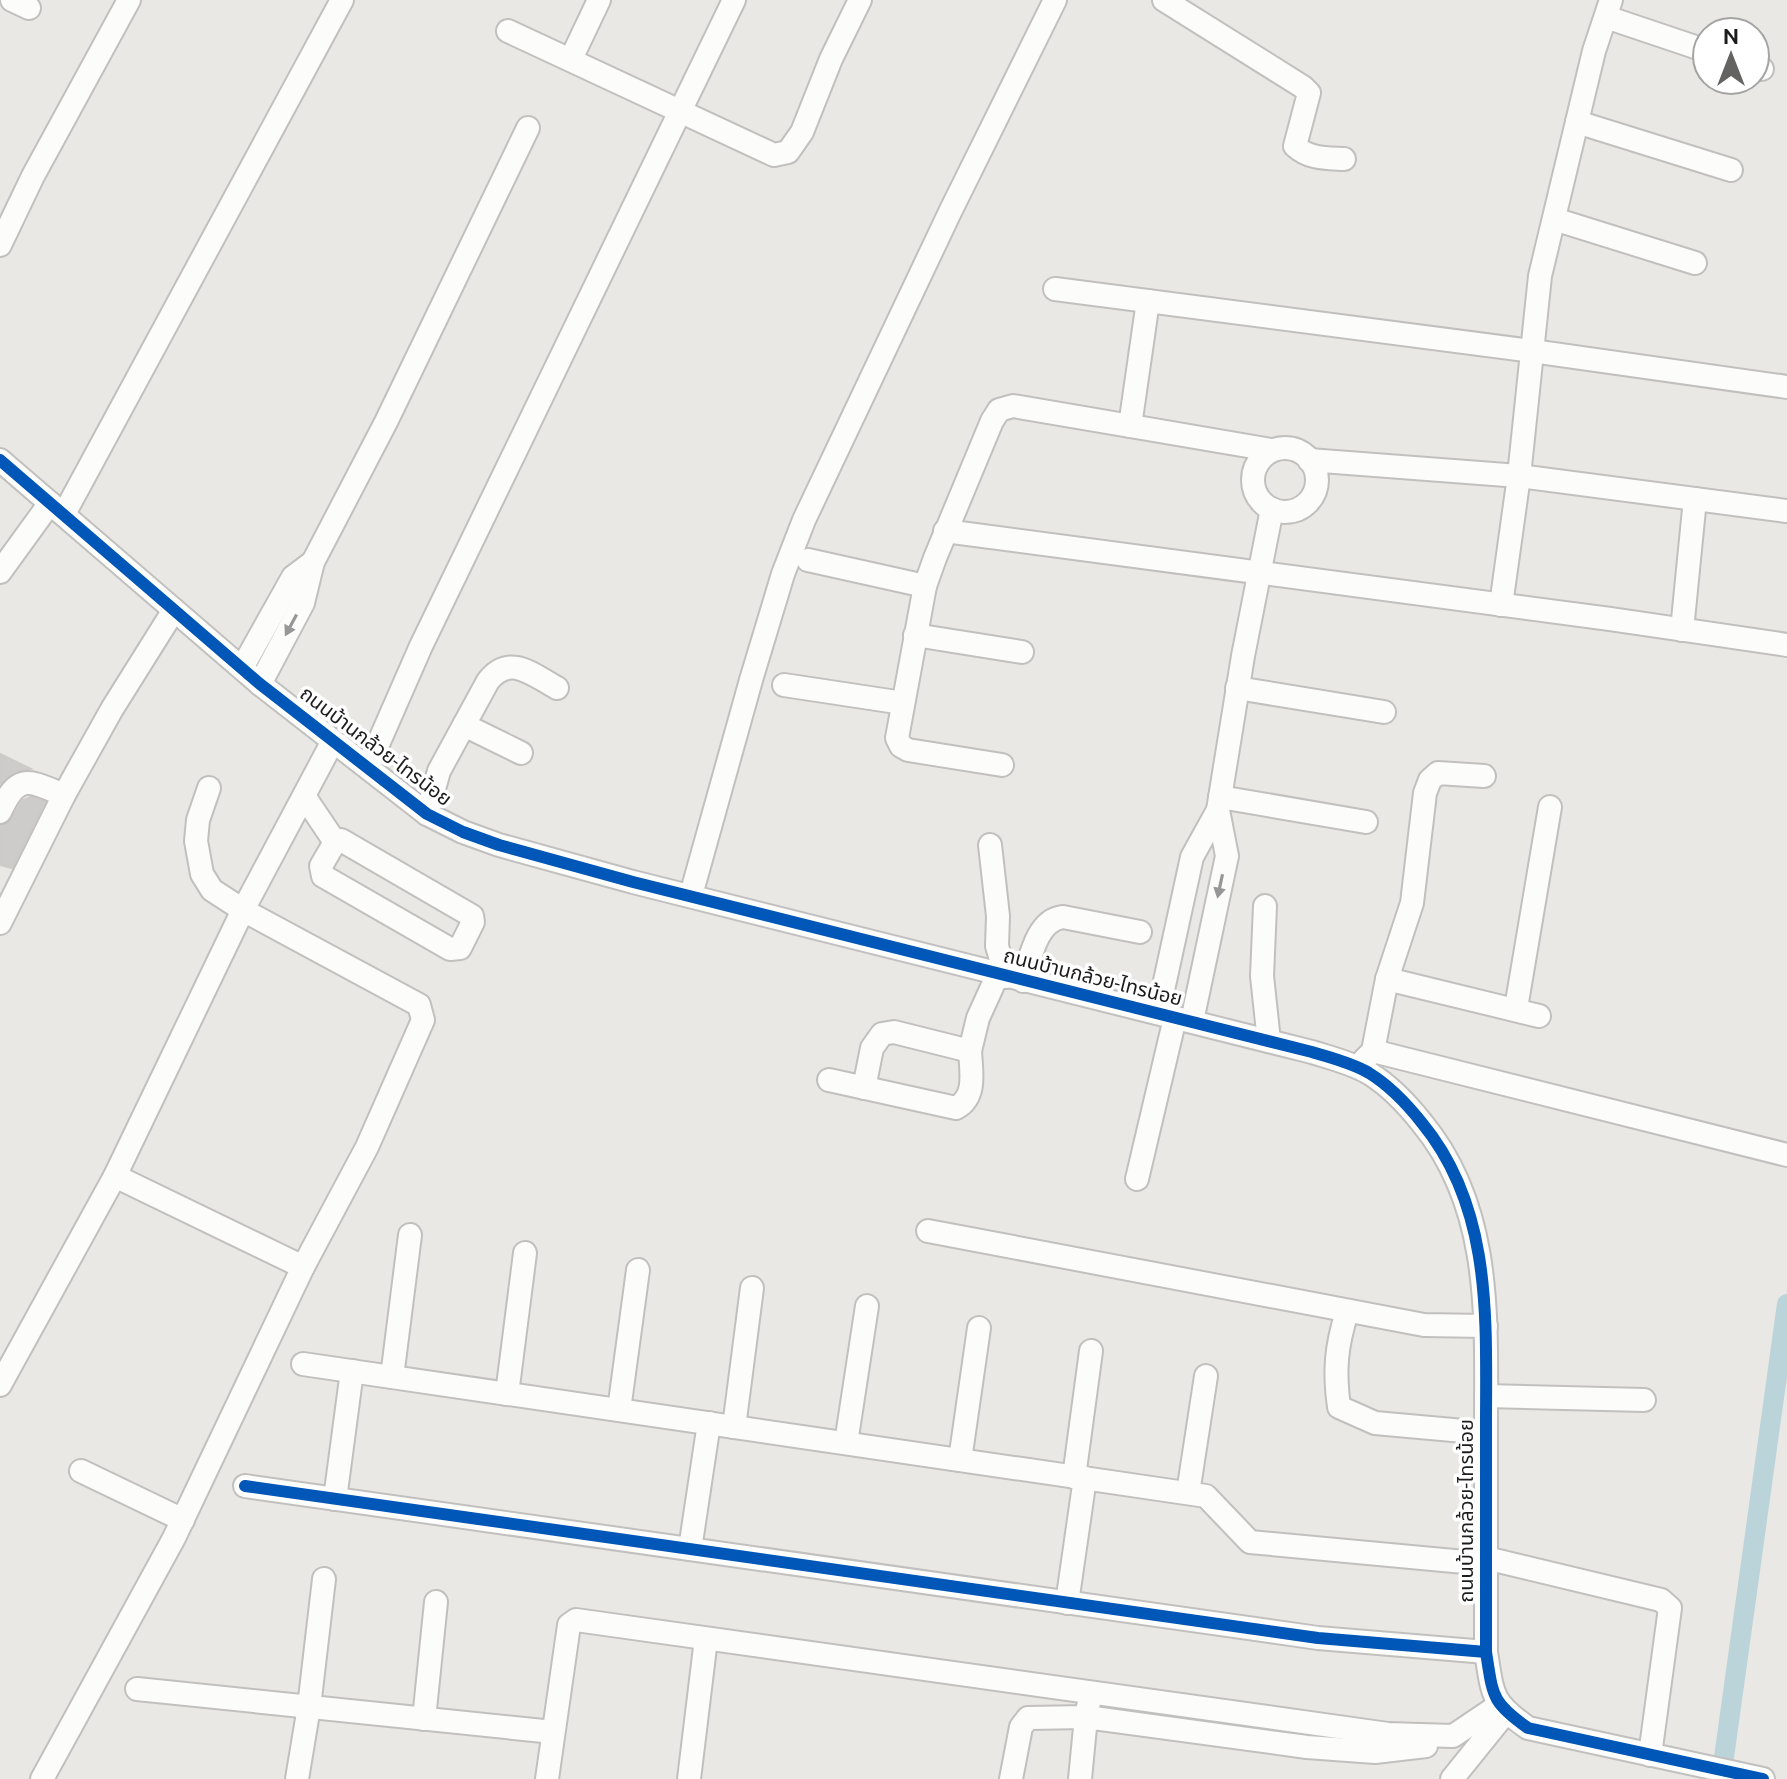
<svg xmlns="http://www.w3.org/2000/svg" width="1787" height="1779" font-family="Ubuntu,'Noto Sans Thai',sans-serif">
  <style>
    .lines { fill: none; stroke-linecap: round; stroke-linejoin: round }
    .canal { stroke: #bbd4da; stroke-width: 20 }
    .building { fill: #ceccca; stroke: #cdcac7; stroke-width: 2 }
    .minor-casing { stroke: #c1c0bf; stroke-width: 26 }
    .minor { stroke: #fcfcfb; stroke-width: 22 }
    .cycleway-casing { stroke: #fff; stroke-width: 17 }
    .cycleway { stroke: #0057b8; stroke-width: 12 }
    .oneway { fill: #979797 }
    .labels { text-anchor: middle; stroke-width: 7; stroke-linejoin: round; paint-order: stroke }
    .street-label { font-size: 20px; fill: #1c1c1c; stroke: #fff }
  </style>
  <rect width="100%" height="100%" fill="#eae8e5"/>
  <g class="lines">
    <!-- canal -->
    <polyline class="canal" points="1721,1779 1787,1304"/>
  </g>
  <!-- building -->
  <g class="building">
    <polygon points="0,754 31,769 14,773 0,784"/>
    <polygon points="31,797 45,802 12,868 0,865 0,826 8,823 23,800"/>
  </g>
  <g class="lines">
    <!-- minor casing -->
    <g class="minor-casing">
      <g id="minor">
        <polyline points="12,0 29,8"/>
        <path d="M 1164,0 L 1303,87 L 1309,93 L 1295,146 C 1309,159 1326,158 1344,159"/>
        <polyline points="1606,17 1707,51"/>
        <polyline points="508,31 774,155 788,152 802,132 831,59 860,0"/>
        <polyline points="571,59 599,0"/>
        <polyline points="1755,67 1762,69"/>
        <polyline points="1577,122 1731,170"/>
        <polyline points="1554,219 1695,263"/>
        <polyline points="0,245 33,176 129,0"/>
        <polyline points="1055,289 1532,351 1787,387"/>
        <polyline points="1130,426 1148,301"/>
        <circle cx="1285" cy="480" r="32"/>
        <path d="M 0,460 L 260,684 L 427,814 L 463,832 L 499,845 L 633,882 L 1312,1052 C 1331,1058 1352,1063 1369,1073 C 1390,1086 1407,1104 1422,1123 C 1493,1209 1486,1321 1486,1426 C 1486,1501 1486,1576 1486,1652 C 1493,1696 1491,1702 1528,1728 L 1763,1779"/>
        <polyline points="1309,460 1519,476 1787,511"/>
        <polyline points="64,514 342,0"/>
        <polyline points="945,531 1610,619 1787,645"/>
        <polyline points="808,560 925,586"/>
        <polyline points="0,572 50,503"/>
        <polyline points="1501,605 1519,476 1540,276 1594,51 1611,0"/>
        <polyline points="1682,630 1695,499"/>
        <polyline points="915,635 1022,652"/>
        <polyline points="242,668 293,577 313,562"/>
        <polyline points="260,684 303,603 313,562 386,422 528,128"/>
        <polyline points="784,685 903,703"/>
        <polyline points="1237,688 1384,712"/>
        <polyline points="464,725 521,753"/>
        <polyline points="1002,765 908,750 901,746 897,738 925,586 935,558 992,421 999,410 1013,406 1271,450"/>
        <polyline points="368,767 421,646 734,0"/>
        <polyline points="304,796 335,842"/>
        <polyline points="1220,797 1366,822"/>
        <path d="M 0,812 C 18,773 28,780 64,795"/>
        <path d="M 427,814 L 439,771 L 488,681 C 510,653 533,675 557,688"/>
        <polygon points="341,840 472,916 473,922 460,948 450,949 323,876 321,866 335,842"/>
        <polyline points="990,845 998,916 997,946 1006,977"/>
        <polyline points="691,895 751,680 783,574 804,520 951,210 1055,0"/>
        <polyline points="1265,906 1262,976 1269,1041"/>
        <polyline points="0,923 64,795 112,709 174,610"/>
        <polyline points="1387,979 1539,1016"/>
        <path d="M 1023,981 C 1030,960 1036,920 1063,917 L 1140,932"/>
        <polyline points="1516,1008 1550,807"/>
        <polyline points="1158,1013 1192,857 1218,810 1243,656 1272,509"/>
        <polyline points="1192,1021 1227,856 1218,810"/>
        <polyline points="1373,1051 1787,1155"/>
        <polyline points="1364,1060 1373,1051 1387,979 1412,903 1425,793 1430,780 1438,773 1484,776"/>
        <path d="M 829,1080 L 956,1108 C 977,1097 971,1071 970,1051"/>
        <polyline points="864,1088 872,1048 882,1034 894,1032 970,1051 978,1018 998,974"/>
        <polyline points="115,1176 303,1267"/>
        <polyline points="1137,1179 1175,1018"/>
        <polyline points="928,1231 1424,1325 1486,1326"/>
        <path d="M 1347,1312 C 1336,1347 1334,1371 1339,1407 L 1375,1423 L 1486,1433"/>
        <polyline points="303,1364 1206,1496 1250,1542 1486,1564"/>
        <polyline points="392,1377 410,1235"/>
        <polyline points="0,1385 115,1176 243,910 333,741"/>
        <polyline points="507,1394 525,1253"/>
        <polyline points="1486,1396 1644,1400"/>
        <polyline points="619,1410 638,1270"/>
        <polyline points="734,1427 752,1288"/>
        <polyline points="846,1443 867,1306"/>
        <polyline points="960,1460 979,1328"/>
        <polyline points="81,1471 183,1520"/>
        <polyline points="1074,1477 1091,1351"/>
        <polyline points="245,1486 1318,1638 1486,1652"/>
        <polyline points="1188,1493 1206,1376"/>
        <polyline points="335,1499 352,1371"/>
        <polyline points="690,1549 709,1423"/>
        <polyline points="1486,1558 1661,1600 1670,1608 1650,1755"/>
        <polyline points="1067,1603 1085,1478"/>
        <polyline points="137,1689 553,1732"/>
        <polyline points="424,1719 436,1602"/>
        <polyline points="42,1779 174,1538 303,1267 367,1147 423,1020 419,1005 243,910 212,890 202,874 196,841 198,820 209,788"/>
        <polyline points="297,1779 309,1707 324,1579"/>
        <polyline points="547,1779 569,1625 576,1620 1388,1734 1453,1736 1499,1705"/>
        <polyline points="689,1779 706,1639"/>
        <polyline points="1011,1779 1021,1727 1028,1718 1086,1717 1089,1702"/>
        <polyline points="1080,1779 1086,1717 1307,1747 1375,1752 1426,1746"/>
        <polyline points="1452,1779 1506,1712"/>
      </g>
    </g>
    <!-- minor -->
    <use href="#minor" class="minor"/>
    <!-- cycleway casing -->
    <g class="cycleway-casing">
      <g id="cycleway">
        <path d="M 0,460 L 260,684 L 427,814 L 463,832 L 499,845 L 633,882 L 1312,1052 C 1331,1058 1352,1063 1369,1073 C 1390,1086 1407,1104 1422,1123 C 1493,1209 1486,1321 1486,1426 C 1486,1501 1486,1576 1486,1652 C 1493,1696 1491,1702 1528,1728 L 1763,1779"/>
        <polyline points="245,1486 1318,1638 1486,1652"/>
      </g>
    </g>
    <!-- cycleway -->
    <use href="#cycleway" class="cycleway"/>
  </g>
  <!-- one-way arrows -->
  <defs><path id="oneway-solid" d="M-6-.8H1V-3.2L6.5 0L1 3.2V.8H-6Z" transform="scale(2)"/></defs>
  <g class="oneway">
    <use href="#oneway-solid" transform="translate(291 625) rotate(118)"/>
    <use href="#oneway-solid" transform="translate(1220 886) rotate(102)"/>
  </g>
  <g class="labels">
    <!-- street labels -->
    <g class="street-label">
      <text transform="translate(376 746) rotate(37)" y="7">ถนนบ้านกล้วย-ไทรน้อย</text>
      <text transform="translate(1093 977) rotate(14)" y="7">ถนนบ้านกล้วย-ไทรน้อย</text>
      <text transform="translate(1466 1511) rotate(-90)" y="7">ถนนบ้านกล้วย-ไทรน้อย</text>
    </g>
  </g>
  <!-- north arrow -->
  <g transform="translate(1731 56)"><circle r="38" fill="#ffffff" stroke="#a4a4a4" stroke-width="2"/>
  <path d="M0-6L14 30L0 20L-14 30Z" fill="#646362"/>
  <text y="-12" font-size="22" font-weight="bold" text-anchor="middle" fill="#1c1c1c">N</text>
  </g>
</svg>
